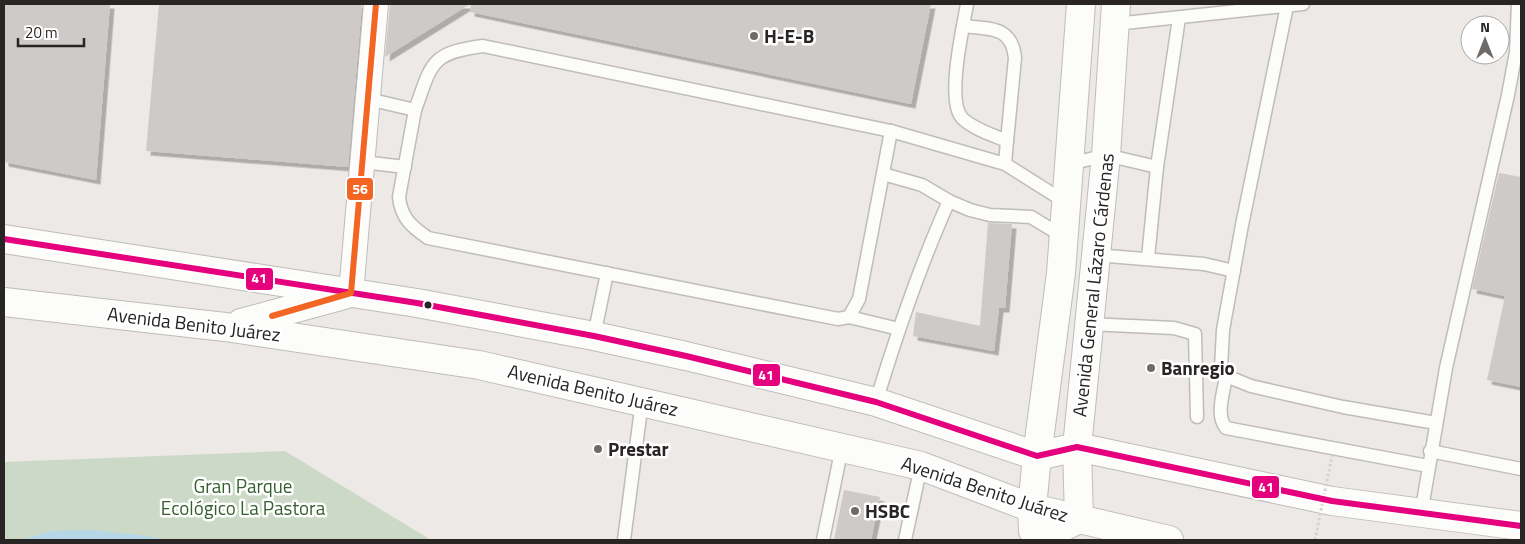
<svg xmlns="http://www.w3.org/2000/svg" width="1525" height="544" font-family="'Titillium Web',sans-serif">
  <style>
    .green { fill: #ccd9c7 }
    .water { fill: #b6d8e6 }
    .building { fill: #cdcac8; filter: url(#shadow) }
    .lines { fill: none; stroke-linecap: round; stroke-linejoin: round }
    .lane-casing { stroke: #bfbcbb; stroke-width: 15 }
    .street-casing { stroke: #bfbcbb; stroke-width: 26 }
    .secondary-casing { stroke: #bfbcbb; stroke-width: 30 }
    .primary-casing { stroke: #bfbcbb; stroke-width: 30 }
    .lane { stroke: #fcfcfb; stroke-width: 12 }
    .street { stroke: #fcfcfb; stroke-width: 24 }
    .secondary { stroke: #fcfcfb; stroke-width: 28 }
    .primary { stroke: #fcfcfb; stroke-width: 28 }
    .path-bridge { stroke: #d4d3d3; stroke-width: 3; stroke-dasharray: 2.5 2.5; stroke-linecap: butt }
    .bus-1-casing { stroke: #fff; stroke-width: 10 }
    .bus-2-casing { stroke: #fff; stroke-width: 10 }
    .bus-1 { stroke: #e5007d; stroke-width: 6 }
    .bus-2 { stroke: #f26522; stroke-width: 6 }
    .poi-dot { fill: #6d6a68; stroke: #fff; stroke-width: 2 }
    .bus-dot { fill: #282524; stroke: #fff; stroke-width: 2 }
    .labels { text-anchor: middle; stroke-width: 5; stroke-linejoin: round; paint-order: stroke }
    .poi-label { font-size: 19px; font-weight: bold; fill: #282524; stroke: #fff; text-anchor: start }
    .street-label { font-size: 19px; fill: #282524; stroke: #fff }
    .park-label { font-size: 19px; fill: #355f2e; stroke: #fff }
    .line-badge { stroke: #fff; stroke-width: 2 }
    .badge-label { font-size: 14px; text-anchor: middle; font-weight: bold; fill: #fff }
  </style>
  <defs>
    <filter id="shadow"><feDropShadow dx="4.5" dy="4.5" stdDeviation="0" flood-color="#0004"/></filter>
  </defs>
  <rect width="100%" height="100%" fill="#ede9e7"/>
  <!-- green -->
  <polygon class="green" points="285,451 431,540 4,540 4,462"/>
  <!-- water -->
  <polygon class="water" points="90,530 140,535 167,540 21,540 50,531"/>
  <!-- building -->
  <g class="building">
    <polygon points="4,4 110,4 96,180 4,162"/>
    <polygon points="159,4 362,4 348,167 146,151"/>
    <polygon points="390,4 470,4 385,57"/>
    <polygon points="471,4 931,4 911,104 470,12"/>
    <polygon points="1499,173 1521,177 1521,387 1487,380 1505,296 1472,289"/>
    <polygon points="988,223 1012,224 1005,308 999,308 994,351 913,336 916,312 980,326"/>
    <polygon points="844,490 880,497 871,540 834,540"/>
  </g>
  <g class="lines">
    <!-- lane casing -->
    <g class="lane-casing">
      <g id="lane">
        <path d="M 967,4 C 963,28 946,100 962,118 C 973,129 993,135 1007,141 L 1005,164"/>
        <polyline points="1287,6 1242,225 1223,330 1221,368 1226,376 1251,386 1343,407 1436,423"/>
        <polyline points="1115,24 1303,4"/>
        <path d="M 963,26 C 990,29 1012,26 1015,58 L 1007,141"/>
        <path d="M 368,99 L 415,110 C 432,63 430,53 483,46 L 891,131 L 1005,164 L 1067,203"/>
        <path d="M 415,110 L 399,197 C 401,218 412,227 428,238 L 838,319 L 849,317 L 859,299 L 891,131"/>
        <polyline points="363,162 405,167"/>
        <polyline points="1070,164 1106,155 1157,167"/>
        <polyline points="883,174 922,185 949,201"/>
        <polyline points="1096,255 1204,264 1234,271"/>
        <polyline points="1148,258 1157,167 1179,18"/>
        <polyline points="849,317 899,329"/>
        <polyline points="1089,324 1174,328 1195,334 1197,417"/>
        <polyline points="594,336 607,273"/>
        <path d="M 1226,376 C 1224,392 1215,415 1226,428 L 1428,466"/>
        <path d="M 876,402 C 897,333 919,267 949,201 L 970,210 L 990,215 L 1031,217 L 1064,237"/>
        <polyline points="1430,451 1521,469"/>
        <polyline points="1421,514 1446,368 1508,95 1516,52 1518,4"/>
        <polyline points="624,540 642,401"/>
        <polyline points="823,540 842,447"/>
        <polyline points="905,540 921,466"/>
      </g>
    </g>
    <!-- street casing -->
    <g class="street-casing">
      <polyline id="street" points="351,293 376,4"/>
    </g>
    <!-- secondary casing -->
    <g class="secondary-casing">
      <g id="secondary">
        <polyline points="1033,531 1032,508 1037,456 1061,273 1081,4"/>
        <polyline points="1037,540 1079,519 1077,447 1106,155 1116,4"/>
      </g>
    </g>
    <!-- primary casing -->
    <g class="primary-casing">
      <g id="primary">
        <polyline points="4,239 417,303 594,336 686,356 876,402 1037,456 1077,447 1332,501 1521,526"/>
        <polyline points="4,302 225,327 479,365 921,466 1032,508 1169,540"/>
        <polyline points="241,323 344,295"/>
      </g>
    </g>
    <!-- lane -->
    <use href="#lane" class="lane"/>
    <!-- street -->
    <use href="#street" class="street"/>
    <!-- secondary -->
    <use href="#secondary" class="secondary"/>
    <!-- primary -->
    <use href="#primary" class="primary"/>
    <!-- path-bridge -->
    <polyline class="path-bridge" points="1315,540 1332,456"/>
    <!-- bus-1 casing -->
    <g class="bus-1-casing">
      <polyline id="bus-1" points="4,239 417,303 594,336 686,356 876,402 1037,456 1077,447 1332,501 1521,526"/>
    </g>
    <!-- bus-2 casing -->
    <g class="bus-2-casing">
      <polyline id="bus-2" points="272,316 351,293 376,4"/>
    </g>
    <!-- bus-1 -->
    <use href="#bus-1" class="bus-1"/>
    <!-- bus-2 -->
    <use href="#bus-2" class="bus-2"/>
  </g>
  <!-- markers -->
  <g class="poi-dot">
    <circle cx="754" cy="36" r="5"/>
    <circle cx="1151" cy="368" r="5"/>
    <circle cx="598" cy="449" r="5"/>
    <circle cx="855" cy="511" r="5"/>
  </g>
  <circle class="bus-dot" cx="428" cy="305" r="4.5"/>
  <g class="labels">
    <!-- poi labels -->
    <g class="poi-label">
      <text x="764" y="43">H-E-B</text>
      <text x="1161" y="375">Banregio</text>
      <text x="608" y="456">Prestar</text>
      <text x="865" y="518">HSBC</text>
    </g>
    <!-- street labels -->
    <g class="street-label">
      <text transform="translate(1093 285) rotate(-84)" y="7">Avenida General Lázaro Cárdenas</text>
      <text transform="translate(194 324) rotate(7)" y="7">Avenida Benito Juárez</text>
      <text transform="translate(593 390) rotate(13)" y="7">Avenida Benito Juárez</text>
      <text transform="translate(985 489) rotate(18)" y="7">Avenida Benito Juárez</text>
    </g>
    <!-- park labels -->
    <g class="park-label">
      <text x="243" y="493">Gran Parque<tspan x="243" dy="22">Ecológico La Pastora</tspan></text>
    </g>
  </g>
  <g class="line-badge">
    <rect x="346" y="177" width="28" height="24" rx="5" fill="#f26522"/>
    <rect x="245" y="267" width="29" height="24" rx="5" fill="#e5007d"/>
    <rect x="752" y="363" width="29" height="24" rx="5" fill="#e5007d"/>
    <rect x="1251" y="475" width="29" height="24" rx="5" fill="#e5007d"/>
  </g>
  <g class="badge-label">
    <text x="360" y="194">56</text>
    <text x="259" y="283">41</text>
    <text x="766" y="380">41</text>
    <text x="1266" y="492">41</text>
  </g>
  <!-- border -->
  <rect width="1525" height="544" fill="none" stroke="#282524" stroke-width="10"/>
  <!-- north arrow -->
  <g transform="translate(1485 40)"><circle r="24" fill="#ffffff" stroke="#a9a8a7"/>
  <path d="M0-4L9 19L0 12L-9 19Z" fill="#6d6a68"/>
  <text y="-8" font-size="14" font-weight="bold" text-anchor="middle" fill="#282524">N</text>
  </g>
  <!-- scale -->
  <path d="M18 38v8h66v-8" fill="none" stroke="#282524" stroke-width="2.5"/>
  <text x="25" y="38" font-size="15" fill="#282524" stroke="#ffffff" stroke-width="4" paint-order="stroke">20 m</text>
</svg>
